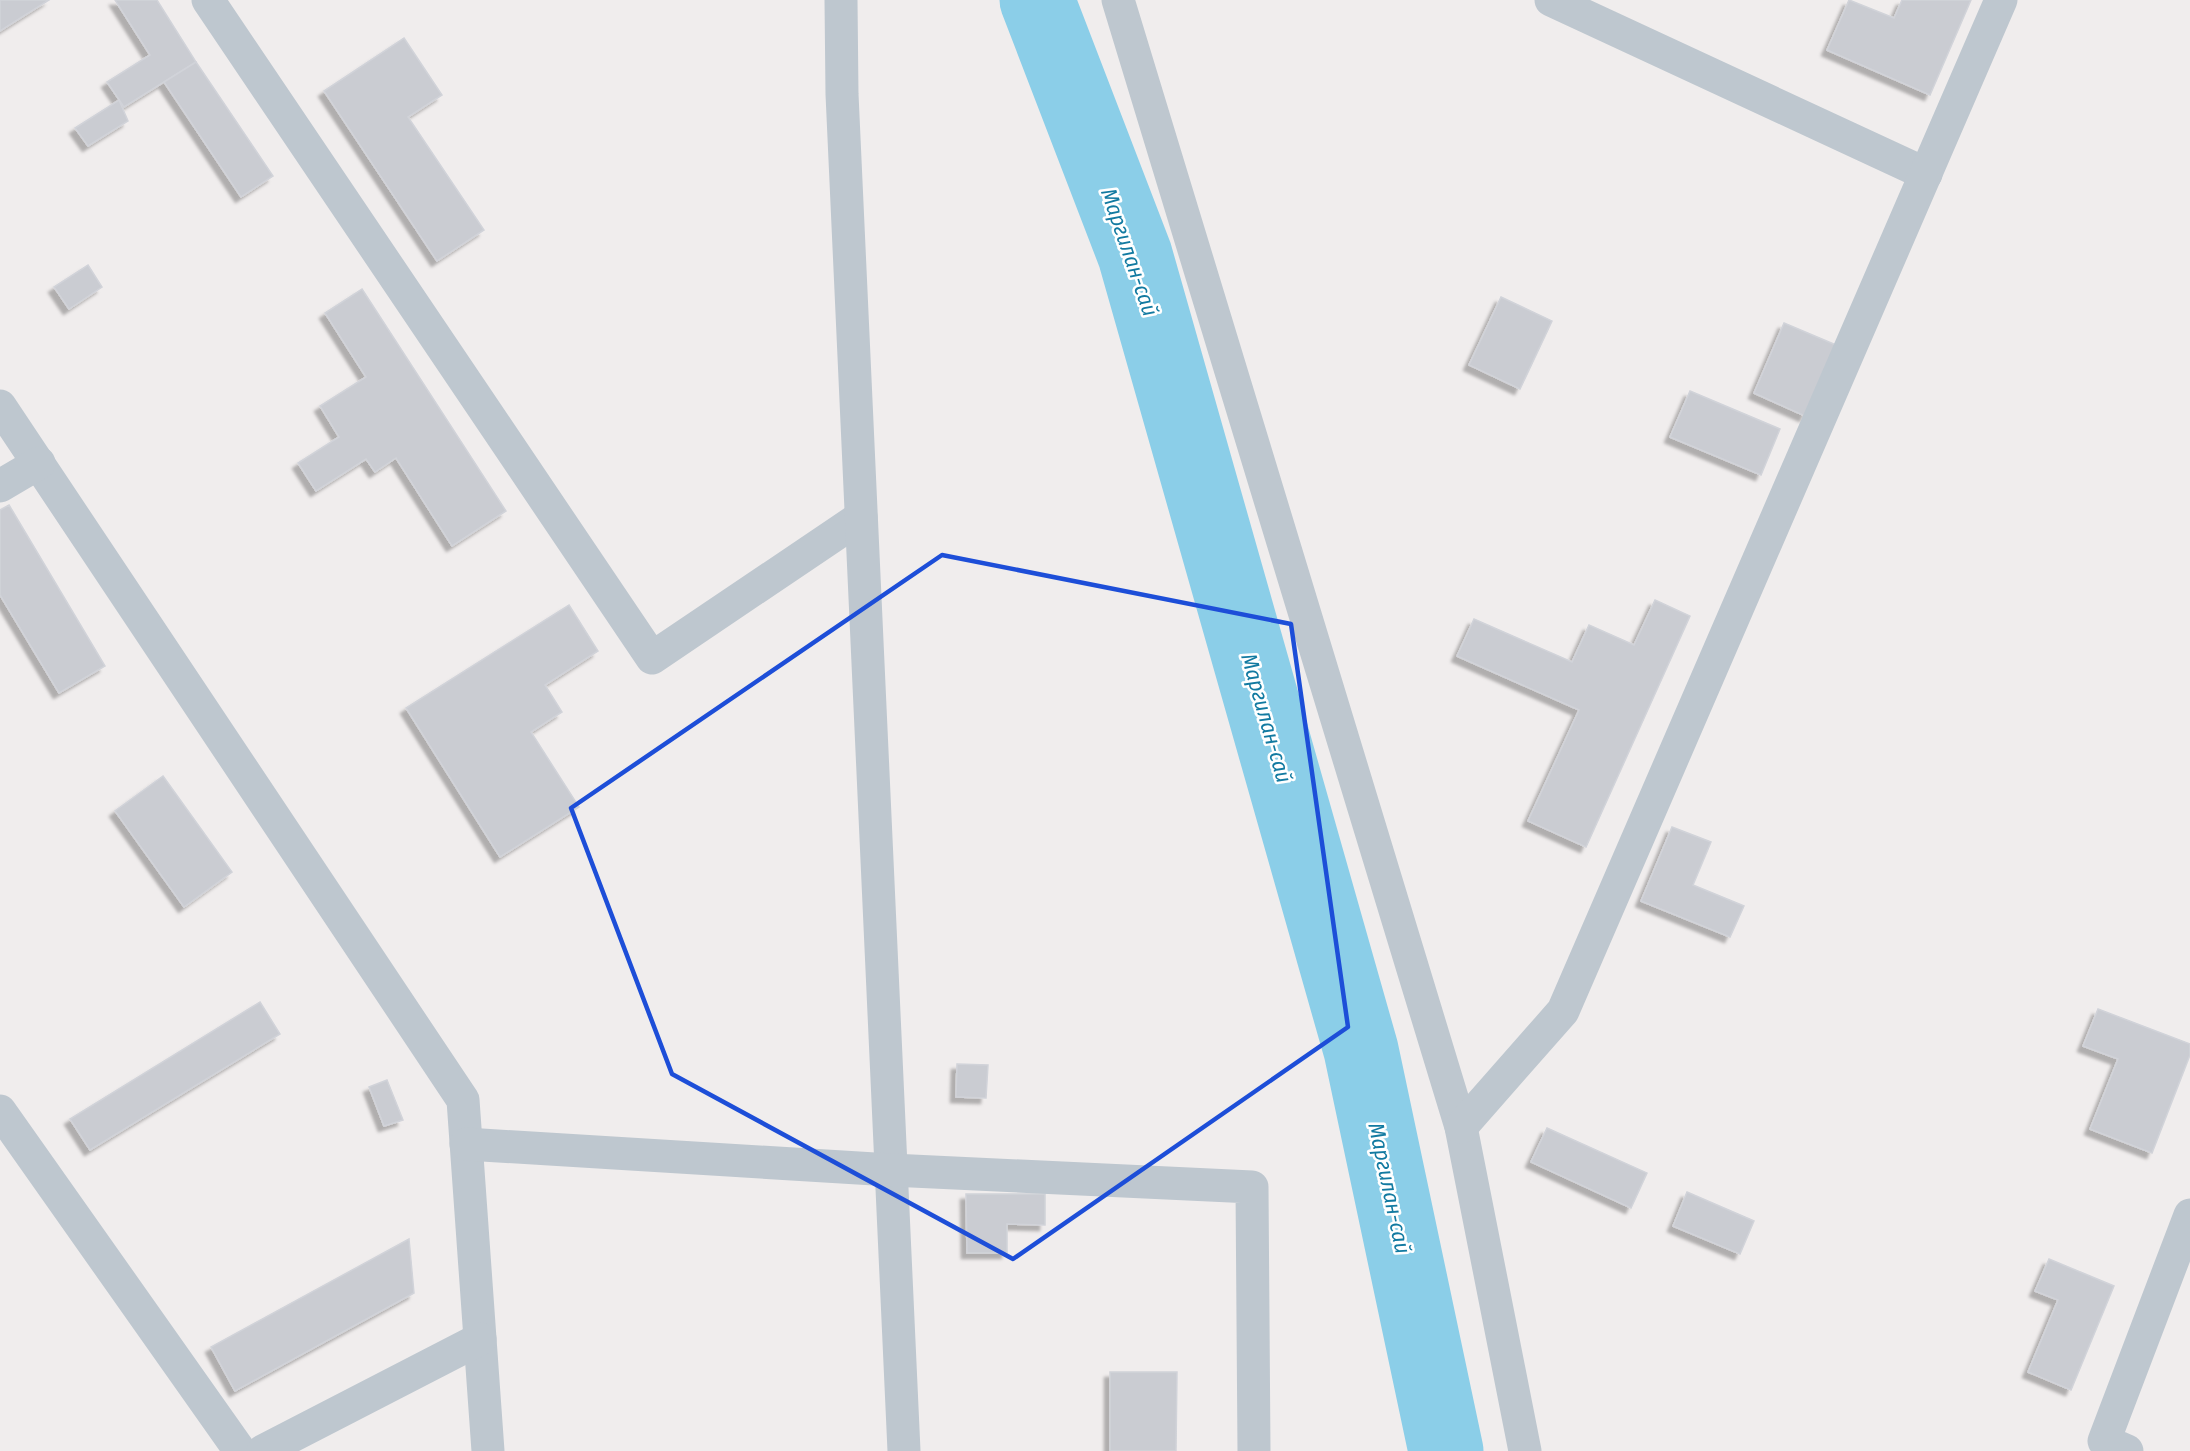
<svg xmlns="http://www.w3.org/2000/svg" width="2190" height="1451" font-family="'Fira Sans Condensed',sans-serif">
  <style>
    .lines { fill: none; stroke-linecap: round; stroke-linejoin: round }
    .river { stroke: #8bcee8; stroke-width: 75 }
    .building { fill: #caccd2; stroke: #d1d3d9; stroke-width: 1.5; filter: url(#shadow) }
    .street { stroke: #bec7cf; stroke-width: 33 }
    .marked { fill: none; stroke: #1d4ed8; stroke-width: 4.5; stroke-linejoin: round }
    .labels { text-anchor: middle; stroke-width: 5; stroke-linejoin: round; paint-order: stroke }
    .water-label { font-size: 22px; font-style: italic; fill: #127aa1; stroke: #fff }
  </style>
  <defs>
    <filter id="shadow"><feDropShadow dx="-5.5" dy="5.5" stdDeviation="1.5" flood-color="#0004"/></filter>
  </defs>
  <rect width="100%" height="100%" fill="#f0eded"/>
  <g class="lines">
    <!-- river -->
    <polyline class="river" points="1037,0 1135,255 1361,1050 1446,1451"/>
  </g>
  <!-- building -->
  <g class="building">
    <polygon points="0,0 49,0 0,31"/>
    <polygon points="115,0 157,0 196,62 124,107 107,82 150,55"/>
    <polygon points="1849,0 1894,18 1902,0 1971,0 1930,95 1827,50"/>
    <polygon points="404,38 442,95 408,117 484,230 437,261 324,91"/>
    <polygon points="196,62 273,176 241,197 164,82"/>
    <polygon points="119,100 128,121 88,146 75,128"/>
    <polygon points="88,265 102,287 69,309 54,287"/>
    <polygon points="362,289 506,511 452,546 396,458 375,472 366,459 316,491 298,463 339,437 320,406 366,377 325,313"/>
    <polygon points="1501,297 1552,321 1520,389 1469,365"/>
    <polygon points="1784,323 1836,345 1805,416 1754,393"/>
    <polygon points="1690,391 1780,429 1761,475 1670,437"/>
    <polygon points="9,505 105,666 59,693 0,595 0,510"/>
    <polygon points="1655,600 1690,616 1586,847 1528,821 1579,710 1457,656 1474,619 1572,662 1589,625 1634,645"/>
    <polygon points="569,605 598,651 545,685 562,712 531,732 579,807 500,857 406,708"/>
    <polygon points="163,776 232,872 184,907 115,811"/>
    <polygon points="1672,827 1711,842 1693,885 1744,906 1730,937 1641,901"/>
    <polygon points="260,1002 280,1034 90,1150 70,1119"/>
    <polygon points="2098,1009 2190,1044 2190,1055 2152,1153 2090,1129 2118,1059 2083,1046"/>
    <polygon points="957,1064 988,1065 986,1098 956,1097"/>
    <polygon points="387,1080 403,1120 384,1126 369,1087"/>
    <polygon points="1547,1128 1647,1173 1631,1208 1531,1162"/>
    <polygon points="1687,1192 1754,1221 1740,1254 1673,1226"/>
    <polygon points="966,1194 1045,1194 1045,1225 1007,1224 1007,1253 967,1253"/>
    <polygon points="409,1239 414,1293 235,1391 211,1347"/>
    <polygon points="2049,1259 2114,1286 2071,1390 2028,1372 2058,1300 2035,1291"/>
    <polygon points="1110,1372 1177,1372 1176,1451 1110,1451"/>
  </g>
  <g class="lines">
    <!-- street -->
    <g class="street">
      <polyline points="208,0 652,658 861,517"/>
      <polyline points="841,0 842,94 904,1451"/>
      <polyline points="1118,0 1461,1127 1525,1451"/>
      <polyline points="1551,0 1926,174"/>
      <polyline points="0,406 463,1100 488,1451"/>
      <polyline points="0,486 39,463"/>
      <polyline points="0,1111 240,1451"/>
      <polyline points="1461,1127 1563,1011 2001,0"/>
      <polyline points="466,1144 891,1170 1252,1187 1254,1451"/>
      <polyline points="263,1451 480,1339"/>
      <polyline points="2127,1451 2104,1441 2190,1215"/>
    </g>
  </g>
  <!-- marked area -->
  <path class="marked" d="M 942,555 L 1291,624 L 1348,1027 L 1013,1259 L 672,1074 L 571,808 Z"/>
  <g class="labels">
    <!-- water labels -->
    <g class="water-label">
      <text transform="translate(1130 252) rotate(71)" y="8">Маргилан-сай</text>
      <text transform="translate(1267 718) rotate(74)" y="8">Маргилан-сай</text>
      <text transform="translate(1390 1188) rotate(78)" y="8">Маргилан-сай</text>
    </g>
  </g>
</svg>
